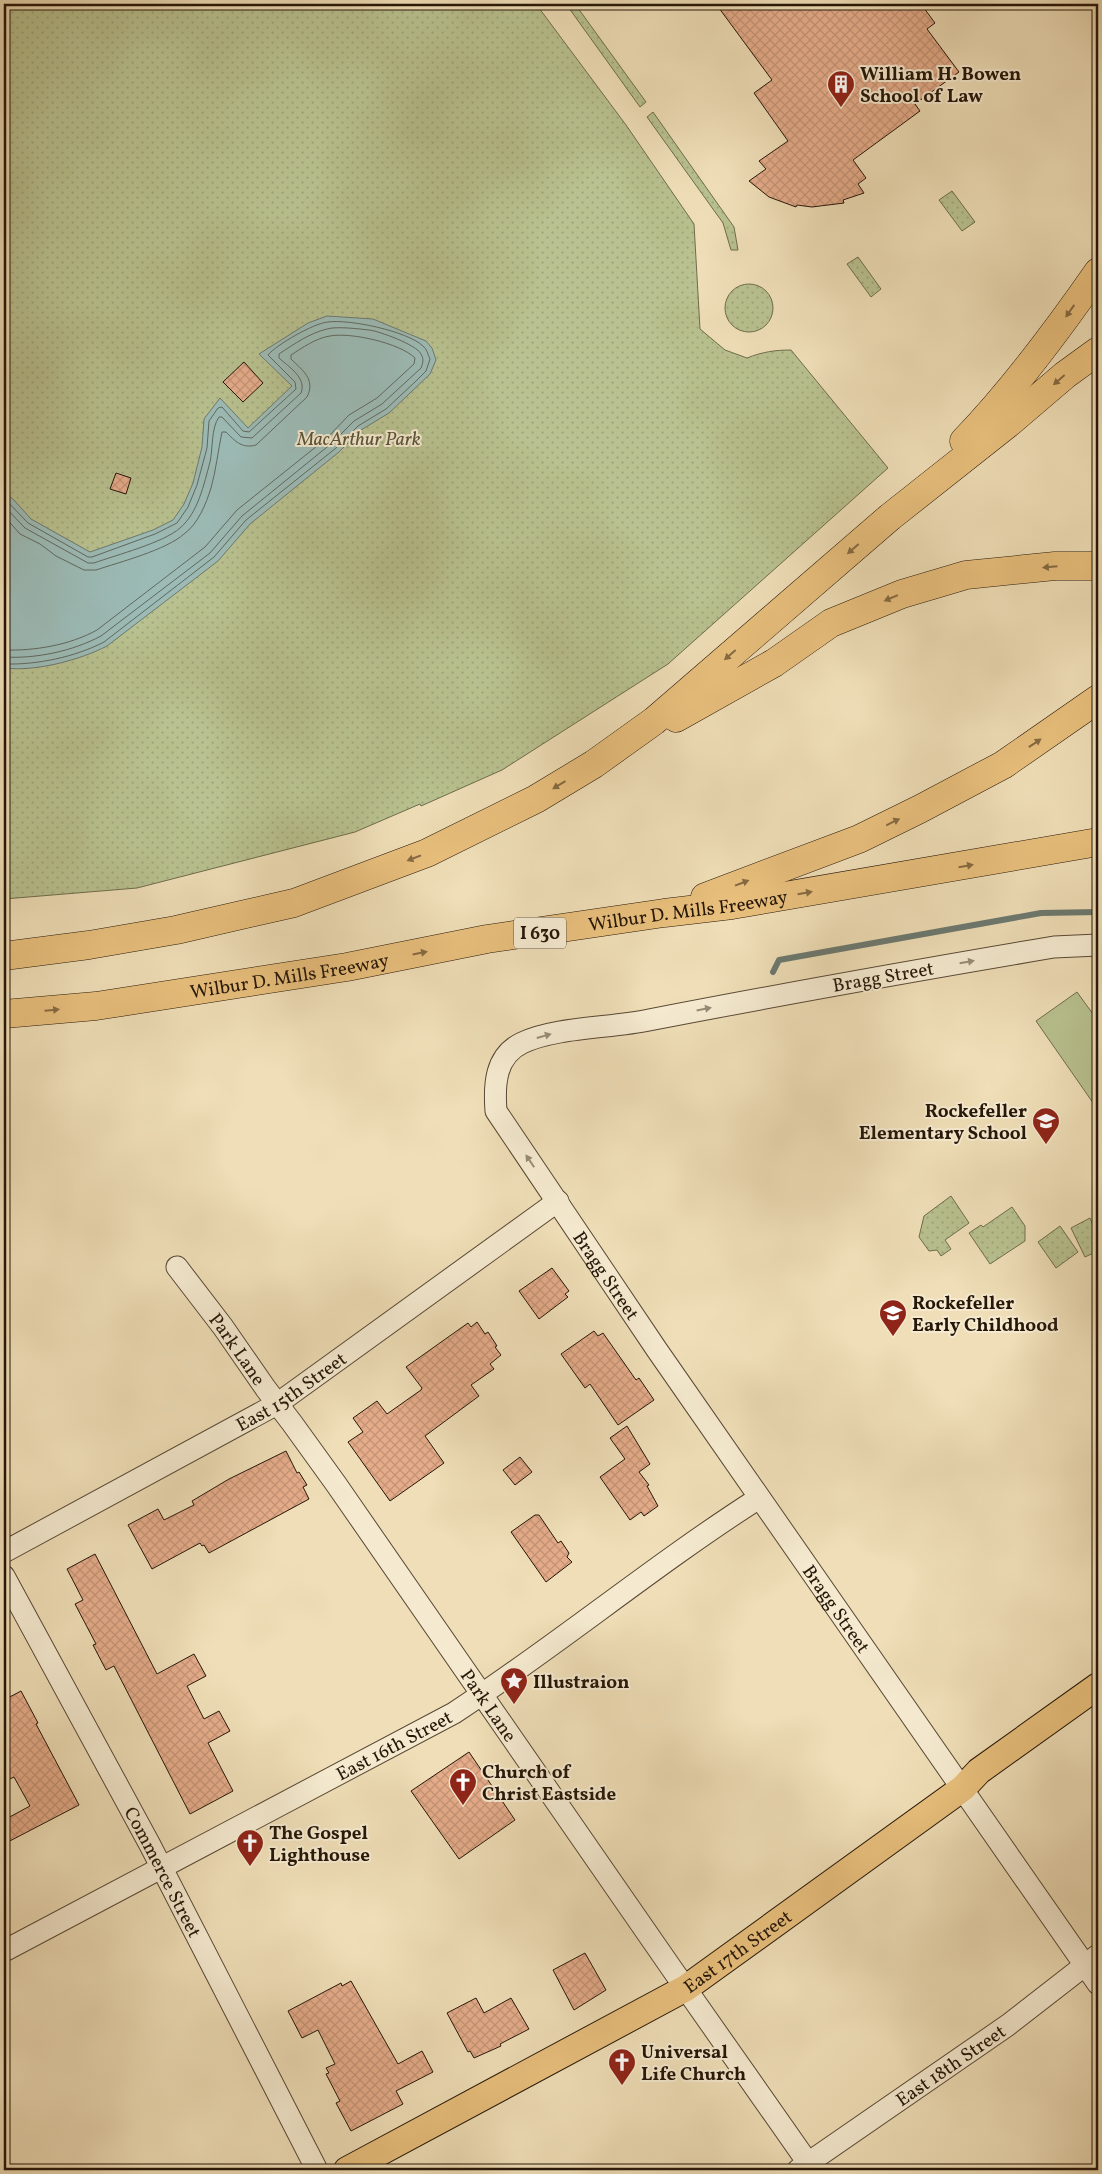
<svg xmlns="http://www.w3.org/2000/svg" width="1102" height="2174" font-family="Vollkorn,serif">
  <style>
    .grass { fill: url(#grass-dots); stroke: #6e6c4c }
    .pitch { fill: #b8c18f; stroke: #6e6c4c }
    .water { fill: #9cbbb6; stroke: #6c7970 }
    .lines { fill: none; stroke-linecap: round; stroke-linejoin: round }
    .shore { stroke: #60685f; stroke-width: 1 }
    .stream { stroke: #6c7970; stroke-width: 6 }
    .building { fill: url(#building-cross-hatch); stroke: #251608 }
    .minor-casing { stroke: #584834; stroke-width: 23 }
    .major-casing { stroke: #251608; stroke-width: 28 }
    .highway-casing { stroke: #251608; stroke-width: 29 }
    .minor { stroke: #f5ead0; stroke-width: 21 }
    .major { stroke: #e8bf7c; stroke-width: 26 }
    .highway { stroke: #e8bf7c; stroke-width: 28 }
    .oneway { fill: #866a42 }
    .oneway2 { fill: #978b76 }
    .labels { text-anchor: middle; stroke-width: 4; stroke-linejoin: round; paint-order: stroke }
    .shield { fill: #f5ead0; stroke: #635644; stroke-width: 1 }
    .shield-label { font-size: 18px; font-weight: bold; fill: #251608 }
    .poi-label { font-size: 19px; font-weight: bold; fill: #251608; stroke: #f5ead0; text-anchor: start }
    .park-label { font-size: 19px; font-style: italic; fill: #585237; stroke: #f5ead0 }
    .street-label { font-size: 19px; fill: #251608; stroke: #f5ead0 }
  </style>
  <defs>
    <pattern id="grass-dots" width="8" height="8" patternUnits="userSpaceOnUse" patternTransform="scale(1.25)"><rect width="8" height="8" fill="#b8c18f"/><path d="M2 2h.1M6 6h.1" fill="none" stroke="#9ea57a" stroke-width="1.8" stroke-linecap="round"/></pattern>
    <pattern id="building-cross-hatch" width="8" height="8" patternUnits="userSpaceOnUse" patternTransform="scale(1.25)"><rect width="8" height="8" fill="#e5ac8a"/><path d="M0 0l8 8M0 8l8-8" fill="none" stroke="#c49376"/></pattern>
  </defs>
  <rect width="100%" height="100%" fill="#efdeb7"/>
  <filter id="stains"><feTurbulence type="fractalNoise" baseFrequency=".004" numOctaves="4"/><feColorMatrix values="0 0 0 0 .2 0 0 0 0 .09 0 0 0 0 .02 0 0 0 .5 -.17"/></filter>
  <radialGradient id="worn" r=".72"><stop offset=".6" stop-color="#630" stop-opacity="0"/><stop offset="1" stop-color="#630" stop-opacity=".3"/></radialGradient>
  <!-- grass -->
  <g class="grass">
    <path d="M 4,4 L 536,4 L 626,125 L 694,224 L 700,329 L 725,350 L 747,358 C 762,352 775,350 791,350 L 888,468 L 668,664 L 502,770 L 421,806 L 420,804 L 355,832 L 137,888 L 4,899 Z"/>
    <polygon points="566,4 575,4 646,102 640,107"/>
    <polygon points="653,112 734,227 738,250 731,250 723,223 647,117"/>
    <polygon points="952,191 975,222 962,231 939,200"/>
    <polygon points="858,257 881,289 871,297 847,264"/>
    <circle cx="749" cy="308" r="24"/>
    <polygon points="951,1196 969,1223 945,1240 951,1249 941,1256 937,1250 929,1251 919,1237 924,1216"/>
    <polygon points="1012,1207 1025,1226 1025,1241 990,1264 969,1233 981,1225 983,1227"/>
    <polygon points="1090,1218 1093,1225 1098,1223 1098,1251 1085,1257 1071,1228"/>
    <polygon points="1060,1226 1078,1252 1056,1268 1038,1242"/>
  </g>
  <!-- pitch -->
  <polygon class="pitch" points="1077,992 1098,1021 1098,1110 1036,1021"/>
  <!-- water -->
  <path class="water" d="M 327,316 L 373,319 L 426,341 L 432,348 L 436,360 L 430,374 L 389,413 L 361,430 L 339,452 L 250,524 L 218,561 L 107,646 C 80,660 35,672 4,668 L 4,492 L 14,500 L 31,519 L 90,552 L 153,530 L 173,520 L 184,504 L 193,483 L 202,447 L 204,419 L 220,398 L 248,428 L 292,386 L 259,354 L 308,323 Z"/>
  <g class="lines">
    <!-- shore -->
    <g class="shore">
      <path d="M 4,498 L 28,523 L 88,557 L 92,557 L 155,534 L 177,523 L 188,507 L 197,485 L 207,448 L 209,421 L 218,408 L 222,407 L 243,431 L 249,432 L 296,389 L 295,382 L 268,355 C 276,345 314,323 328,322 C 349,319 407,331 423,346 C 427,349 428,355 430,359 L 426,371 L 416,381 L 386,409 L 358,426 L 336,448 L 246,520 L 214,557 L 104,642 C 75,657 37,665 4,664"/>
      <path d="M 4,506 L 25,528 L 88,563 L 94,563 C 116,555 163,543 180,528 C 198,513 204,484 210,462 C 213,449 211,428 219,417 L 222,417 L 241,437 L 252,438 L 301,393 C 307,378 289,367 279,358 L 279,354 C 294,344 310,333 327,329 C 336,326 360,329 369,330 C 379,331 417,345 421,354 C 424,359 423,363 421,368 L 382,404 L 354,421 L 332,443 L 242,516 L 210,553 L 101,636 C 73,651 36,659 4,657"/>
      <path d="M 4,516 L 20,534 L 40,544 L 56,556 L 84,570 L 96,570 C 120,562 166,550 184,534 C 198,524 206,504 211,488 C 216,470 218,451 222,432 L 226,432 C 235,441 242,449 256,445 L 307,397 C 316,379 302,370 291,359 L 291,355 C 302,348 316,338 330,336 C 350,332 400,343 415,358 L 414,364 L 377,398 L 349,415 L 327,438 L 237,510 L 205,547 L 97,630 C 70,645 35,651 4,650"/>
    </g>
    <!-- stream -->
    <polyline class="stream" points="773,972 779,960 1041,913 1098,912"/>
  </g>
  <!-- building -->
  <g class="building">
    <polygon points="716,4 921,4 935,23 927,29 959,72 915,104 920,111 853,160 866,178 858,184 864,193 843,200 844,203 812,207 797,205 796,207 769,197 749,181 766,169 759,161 788,141 754,93 772,80"/>
    <polygon points="244,362 263,383 243,402 223,382"/>
    <polygon points="116,473 131,478 126,494 110,489"/>
    <polygon points="552,1268 569,1291 565,1294 568,1297 539,1319 519,1291"/>
    <polygon points="477,1322 485,1334 488,1332 497,1346 495,1347 501,1355 490,1364 494,1369 471,1385 479,1396 425,1436 444,1463 390,1501 348,1442 363,1432 353,1418 377,1401 387,1414 421,1390 422,1388 406,1367 468,1323 471,1327"/>
    <polygon points="594,1331 598,1336 603,1333 636,1380 639,1378 654,1400 618,1425 590,1384 585,1388 561,1354"/>
    <polygon points="627,1426 650,1464 639,1472 649,1485 647,1486 658,1506 644,1516 641,1512 630,1520 600,1477 625,1459 610,1438"/>
    <polygon points="286,1451 297,1473 299,1472 307,1485 303,1487 309,1499 209,1553 204,1545 202,1546 200,1543 152,1569 128,1525 158,1509 164,1520 194,1505 192,1501 229,1479"/>
    <polygon points="520,1457 532,1472 515,1485 503,1470"/>
    <polygon points="535,1515 539,1515 558,1543 561,1541 569,1553 567,1557 572,1562 546,1582 511,1532"/>
    <polygon points="95,1554 157,1674 194,1654 206,1676 187,1686 204,1719 219,1711 230,1731 208,1743 233,1791 190,1814 114,1666 106,1670 93,1645 96,1644 75,1604 83,1600 67,1569"/>
    <polygon points="21,1691 38,1723 36,1724 79,1805 4,1844 4,1820 30,1806 14,1777 4,1782 4,1700"/>
    <polygon points="469,1752 515,1820 459,1859 411,1791"/>
    <polygon points="585,1953 606,1990 574,2010 553,1970"/>
    <polygon points="351,1981 398,2064 422,2051 433,2072 396,2091 403,2104 351,2131 336,2103 340,2101 326,2074 329,2073 326,2068 335,2064 318,2030 302,2038 288,2011 341,1983 342,1986"/>
    <polygon points="476,1998 484,2013 511,1998 529,2029 500,2044 501,2046 474,2058 470,2051 468,2052 447,2013"/>
  </g>
  <g class="lines">
    <!-- minor casing -->
    <g class="minor-casing">
      <g id="minor">
        <path id="s1" d="M 1098,945 L 1054,947 C 918,970 783,994 649,1020 C 612,1028 555,1027 522,1043 C 495,1056 494,1085 496,1111 L 657,1350 L 1098,1984"/>
        <path id="s2" d="M 177,1267 L 223,1327 L 266,1389 L 292,1423 L 336,1484 L 672,1969 L 813,2170"/>
        <path id="s3" d="M 4,1552 L 277,1404 L 558,1201"/>
        <path id="s4" d="M 4,1576 L 150,1845 L 317,2170"/>
        <path id="s5" d="M 4,1951 L 454,1713 C 558,1645 654,1565 759,1498"/>
        <path id="s6" d="M 798,2170 L 1008,2025 L 1098,1955"/>
      </g>
    </g>
    <!-- major casing -->
    <g class="major-casing">
      <g id="major">
        <path id="s7" d="M 347,2170 L 686,1988 L 963,1788 L 979,1771 L 1098,1686"/>
      </g>
    </g>
    <!-- highway casing -->
    <g class="highway-casing">
      <g id="highway">
        <path d="M 964,441 C 1014,389 1057,331 1098,272"/>
        <polyline points="676,718 774,663 831,623 902,594 966,575 1055,566 1098,566"/>
        <polyline points="705,897 859,839 920,809 1003,765 1098,699"/>
        <polyline points="4,956 89,945 176,930 294,903 427,853 536,799 594,764 654,721 890,517 1010,422 1065,375 1098,351"/>
        <path id="s8" d="M 4,1014 L 96,1006 L 347,967 L 487,939 L 664,913 L 732,905 L 1098,842"/>
      </g>
    </g>
    <!-- minor -->
    <use href="#minor" class="minor"/>
    <!-- major -->
    <use href="#major" class="major"/>
    <!-- highway -->
    <use href="#highway" class="highway"/>
  </g>
  <!-- one-way arrows -->
  <defs><path id="oneway-solid" d="M-6-.8H1V-3.2L6.5 0L1 3.2V.8H-6Z" transform="scale(1.25)"/></defs>
  <g class="oneway">
    <use href="#oneway-solid" transform="translate(1070 311) rotate(125)"/>
    <use href="#oneway-solid" transform="translate(1059 380) rotate(139)"/>
    <use href="#oneway-solid" transform="translate(853 549) rotate(139)"/>
    <use href="#oneway-solid" transform="translate(1050 567) rotate(175)"/>
    <use href="#oneway-solid" transform="translate(891 598) rotate(157)"/>
    <use href="#oneway-solid" transform="translate(730 655) rotate(139)"/>
    <use href="#oneway-solid" transform="translate(1035 743) rotate(-34)"/>
    <use href="#oneway-solid" transform="translate(559 785) rotate(149)"/>
    <use href="#oneway-solid" transform="translate(893 822) rotate(-26)"/>
    <use href="#oneway-solid" transform="translate(414 858) rotate(159)"/>
    <use href="#oneway-solid" transform="translate(966 866) rotate(-10)"/>
    <use href="#oneway-solid" transform="translate(742 883) rotate(-21)"/>
    <use href="#oneway-solid" transform="translate(805 893) rotate(-10)"/>
    <use href="#oneway-solid" transform="translate(420 953) rotate(-11)"/>
    <use href="#oneway-solid" transform="translate(52 1010) rotate(-5)"/>
  </g>
  <g class="oneway2">
    <use href="#oneway-solid" transform="translate(967 962) rotate(-10)"/>
    <use href="#oneway-solid" transform="translate(704 1009) rotate(-11)"/>
    <use href="#oneway-solid" transform="translate(544 1036) rotate(-16)"/>
    <use href="#oneway-solid" transform="translate(530 1161) rotate(-124)"/>
  </g>
  <!-- icons -->
  <defs>
    <g id="building-pin" transform="scale(1.4375)"><path d="M0 17L-7.5 6A9.5 9.5 0 1 1 7.5 6Z" fill="#8f2418" stroke="#f5ead0"/><path d="M-4-6H4V6H1V3H-1V6H-4ZM-2.5-4.3h1.7v1.8h-1.7ZM.8-4.3h1.7v1.8H.8ZM-2.5-1h1.7V.8h-1.7ZM.8-1h1.7V.8H.8Z" fill="#fff"/></g>
    <g id="school-pin" transform="scale(1.4375)"><path d="M0 17L-7.5 6A9.5 9.5 0 1 1 7.5 6Z" fill="#8f2418" stroke="#f5ead0"/><path d="M0-5L7-2L0 1L-7-2ZM-4 1L0 2.5L4 1V4Q0 6-4 4Z" fill="#fff"/></g>
    <g id="sight-pin" transform="scale(1.4375)"><path d="M0 17L-7.5 6A9.5 9.5 0 1 1 7.5 6Z" fill="#8f2418" stroke="#f5ead0"/><path d="M0-6L1.8-2.2L6-1.7L2.9 1.2L3.7 5.4L0 3.3L-3.7 5.4L-2.9 1.2L-6-1.7L-1.8-2.2Z" fill="#fff"/></g>
    <g id="church-pin" transform="scale(1.4375)"><path d="M0 17L-7.5 6A9.5 9.5 0 1 1 7.5 6Z" fill="#8f2418" stroke="#f5ead0"/><path d="M-1.2-6h2.4v3.5h3.3v2.4h-3.3V6h-2.4V-.1h-3.3v-2.4h3.3Z" fill="#fff"/></g>
  </defs>
  <g fill-rule="evenodd">
    <use href="#building-pin" x="841" y="84"/>
    <use href="#school-pin" x="1046" y="1121"/>
    <use href="#school-pin" x="893" y="1313"/>
    <use href="#sight-pin" x="514" y="1681"/>
    <use href="#church-pin" x="463" y="1782"/>
    <use href="#church-pin" x="250" y="1843"/>
    <use href="#church-pin" x="622" y="2062"/>
  </g>
  <g class="labels">
    <!-- shield labels -->
    <rect class="shield" x="514" y="917.5" width="52" height="31" rx="4"/>
    <g class="shield-label">
      <text x="540" y="939">I 630</text>
    </g>
    <!-- poi labels -->
    <g class="poi-label">
      <text x="860" y="80">William H. Bowen<tspan x="860" dy="22">School of Law</tspan></text>
      <text x="1027" y="1117" text-anchor="end">Rockefeller<tspan x="1027" dy="22">Elementary School</tspan></text>
      <text x="912" y="1309">Rockefeller<tspan x="912" dy="22">Early Childhood</tspan></text>
      <text x="533" y="1688">Illustraion</text>
      <text x="482" y="1778">Church of<tspan x="482" dy="22">Christ Eastside</tspan></text>
      <text x="269" y="1839">The Gospel<tspan x="269" dy="22">Lighthouse</tspan></text>
      <text x="641" y="2058">Universal<tspan x="641" dy="22">Life Church</tspan></text>
    </g>
    <!-- park labels -->
    <g class="park-label">
      <text x="359" y="445">MacArthur Park</text>
    </g>
    <!-- street labels -->
    <g class="street-label">
      <text dy="7" stroke="none"><textPath href="#s8" startOffset="692">Wilbur D. Mills Freeway</textPath></text>
      <text dy="7" stroke="none"><textPath href="#s8" startOffset="288">Wilbur D. Mills Freeway</textPath></text>
      <text transform="translate(883 976) rotate(-10)" y="7">Bragg Street</text>
      <text dy="7" stroke="none"><textPath href="#s1" startOffset="861">Bragg Street</textPath></text>
      <text dy="7" stroke="none"><textPath href="#s2" startOffset="102">Park Lane</textPath></text>
      <text dy="7" stroke="none"><textPath href="#s3" startOffset="329">East 15th Street</textPath></text>
      <text dy="7" stroke="none"><textPath href="#s1" startOffset="1266">Bragg Street</textPath></text>
      <text dy="7" stroke="none"><textPath href="#s2" startOffset="538">Park Lane</textPath></text>
      <text dy="7" stroke="none"><textPath href="#s5" startOffset="441">East 16th Street</textPath></text>
      <text dy="7" stroke="none"><textPath href="#s4" startOffset="336">Commerce Street</textPath></text>
      <text dy="7" stroke="none"><textPath href="#s7" startOffset="448">East 17th Street</textPath></text>
      <text dy="7" stroke="none"><textPath href="#s6" startOffset="185">East 18th Street</textPath></text>
    </g>
  </g>
  <!-- margin -->
  <rect width="1102" height="2174" fill="none" stroke="#efdeb7" stroke-width="20"/>
  <rect x="5" y="5" width="1092" height="2164" fill="none" stroke="#251608" stroke-width="2.5"/>
  <rect x="10" y="10" width="1082" height="2154" fill="none" stroke="#251608"/>
  <rect width="100%" height="100%" filter="url(#stains)"/>
  <rect width="100%" height="100%" fill="url(#worn)"/>
</svg>
